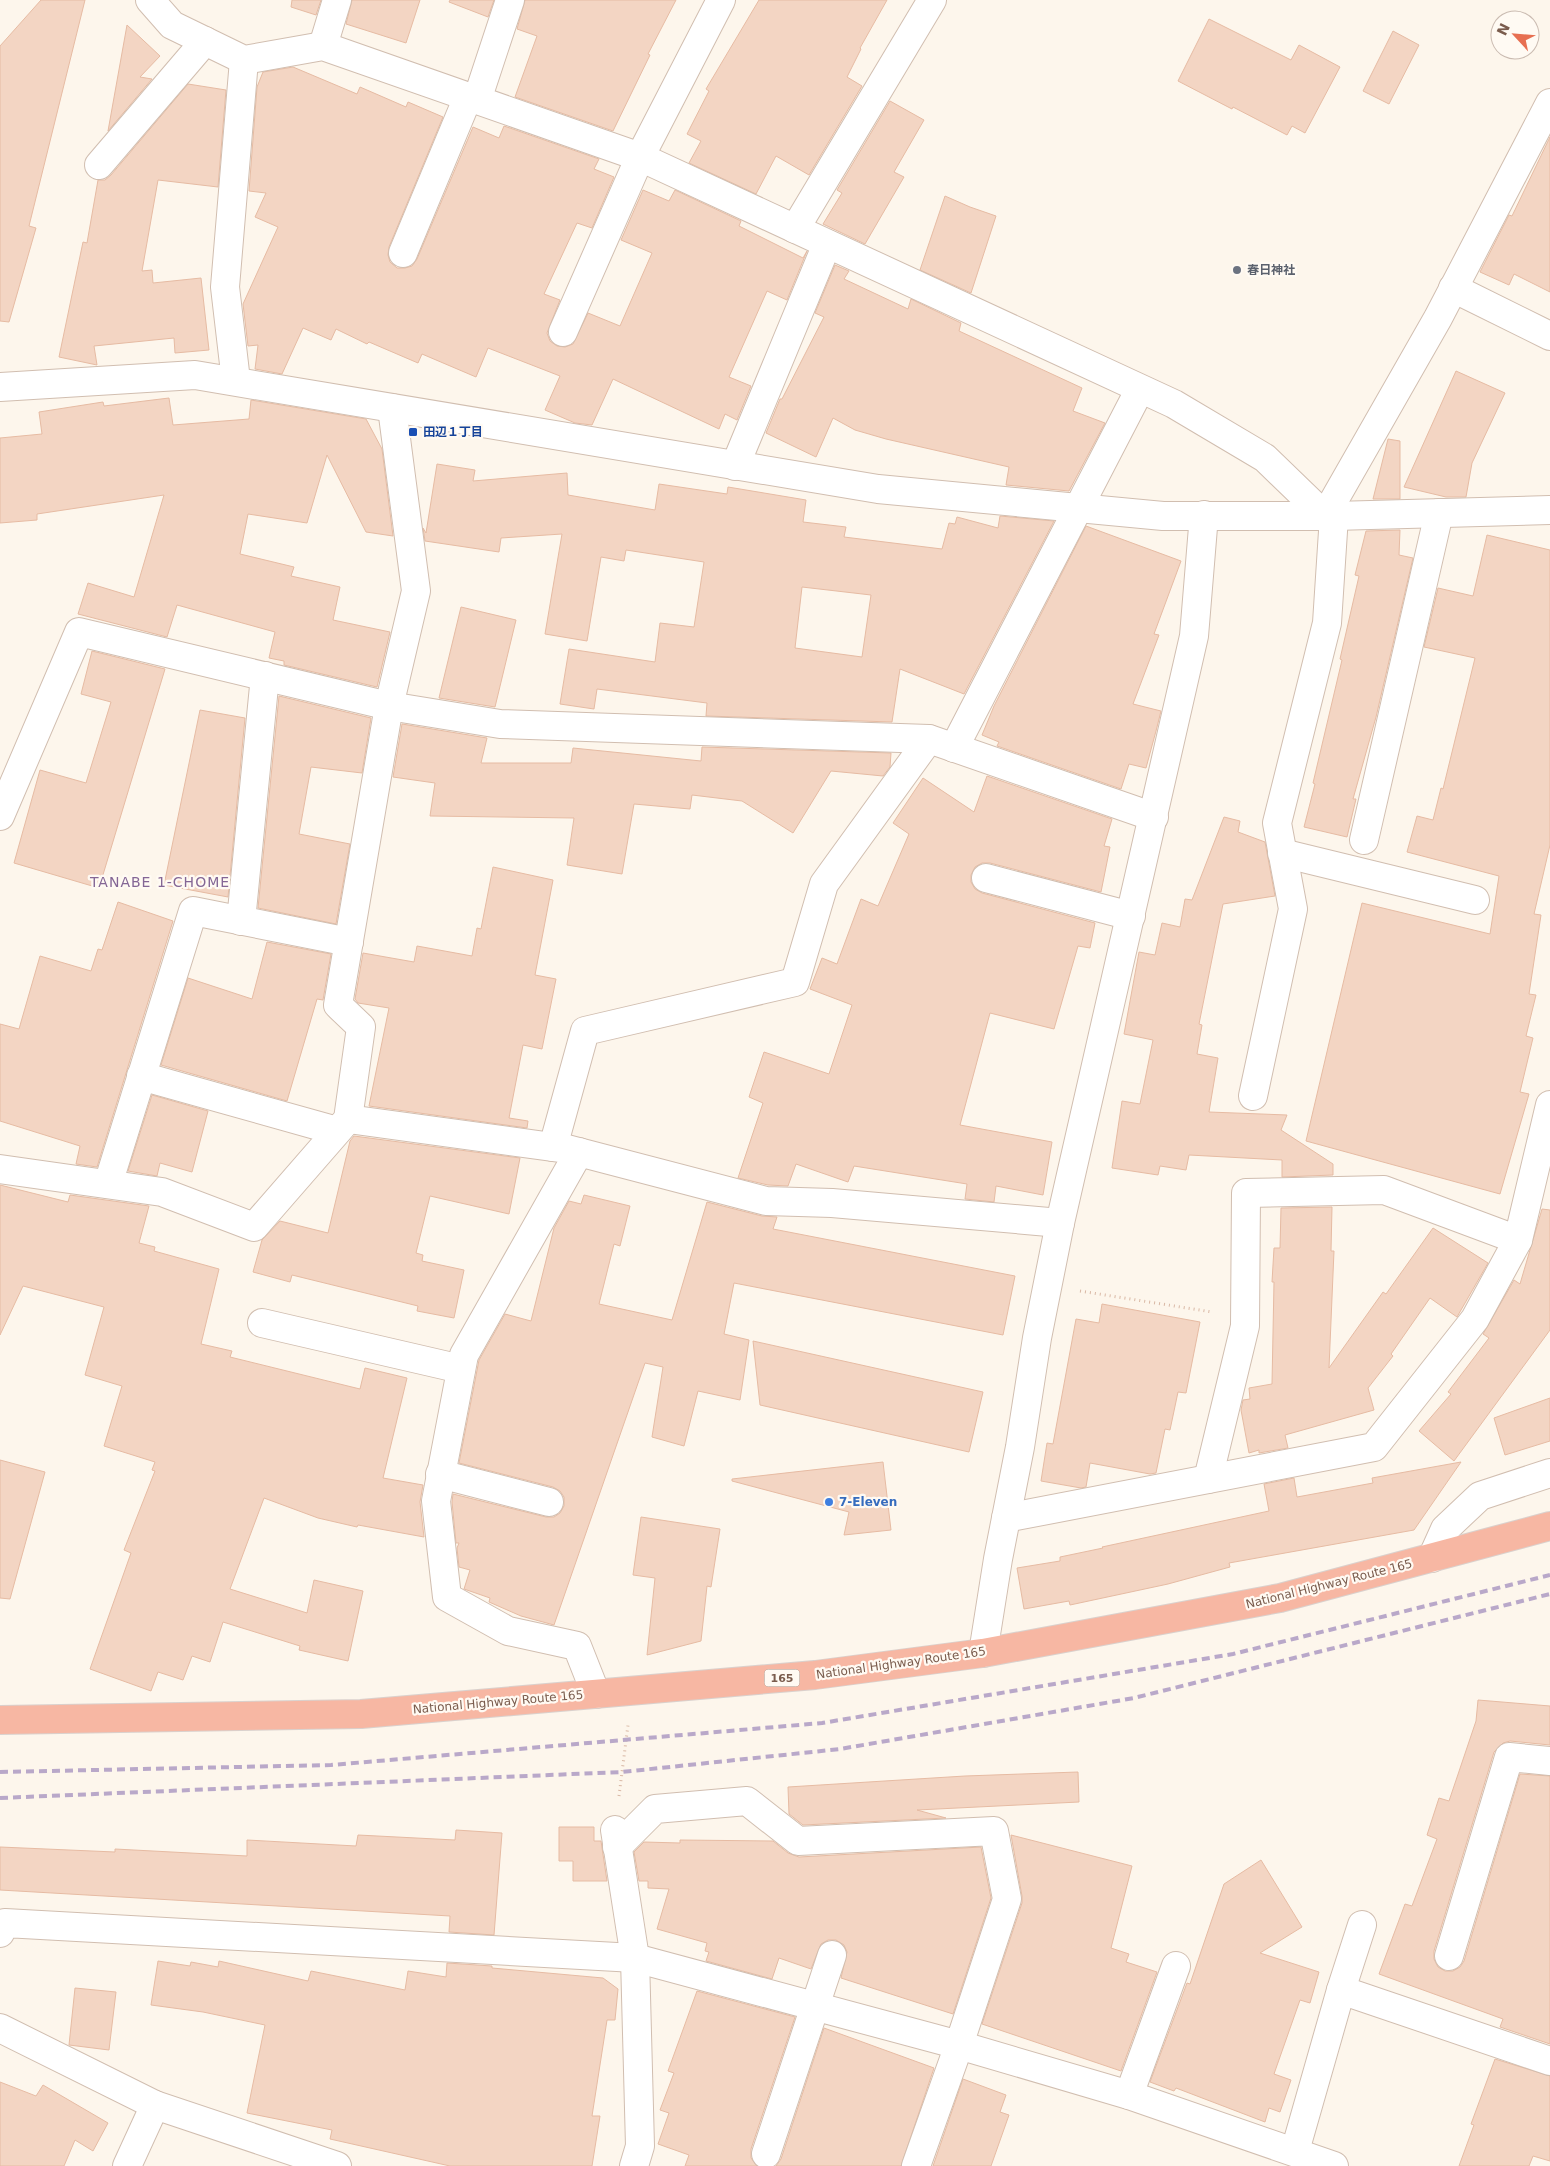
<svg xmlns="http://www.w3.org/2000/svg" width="1550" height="2166" font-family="'DejaVu Sans','Noto Sans JP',sans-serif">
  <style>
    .building { fill: #f3d5c3; stroke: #e6bba3; fill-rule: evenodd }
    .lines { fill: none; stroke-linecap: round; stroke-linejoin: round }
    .minor-casing { stroke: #d1beb0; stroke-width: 30 }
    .highway-casing { stroke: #dad1cd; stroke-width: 30 }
    .path { stroke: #d9b8a5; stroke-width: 3; stroke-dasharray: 1 4; stroke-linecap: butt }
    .minor { stroke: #fff; stroke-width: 28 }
    .highway { stroke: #f7b7a3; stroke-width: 28 }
    .rail { stroke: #b9a8c9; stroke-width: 4; stroke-dasharray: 8 5; stroke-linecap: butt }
    .worship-dot { fill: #6b7280; stroke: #fffaf3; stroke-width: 2 }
    .transit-dot { fill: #1a4fb4; stroke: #fffaf3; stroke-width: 2 }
    .shop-dot { fill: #3f7fe0; stroke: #fffaf3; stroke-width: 2 }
    .labels { text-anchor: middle; stroke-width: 4.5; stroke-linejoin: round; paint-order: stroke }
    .shield { fill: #fffaf3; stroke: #a28b7f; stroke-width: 1 }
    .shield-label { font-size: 11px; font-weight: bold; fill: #7a5c4d }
    .worship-label { font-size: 12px; font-weight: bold; fill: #5b616d; stroke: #fffaf3; text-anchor: start }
    .transit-label { font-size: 12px; font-weight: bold; fill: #164399; stroke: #fffaf3; text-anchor: start }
    .shop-label { font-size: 12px; font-weight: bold; fill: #366cbe; stroke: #fffaf3; text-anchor: start }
    .street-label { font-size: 12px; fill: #7a5c4d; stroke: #fffaf3 }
    .neighbourhood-label { font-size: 14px; letter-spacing: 1px; fill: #846695; stroke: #fffaf3 }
  </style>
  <rect width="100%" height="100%" fill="#fdf6ec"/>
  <!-- building -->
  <g class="building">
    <polygon points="41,0 85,0 29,226 36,228 9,322 0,321 0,46"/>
    <polygon points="292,0 321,0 316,15 291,7"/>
    <polygon points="352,0 420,0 406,43 346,24"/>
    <polygon points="450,0 494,0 488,17 449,2"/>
    <polygon points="525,0 676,0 648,54 650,55 613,131 515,97 537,36 517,29"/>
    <polygon points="759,0 887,0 860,48 861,49 847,77 862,86 809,175 776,156 756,194 689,163 701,141 687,134 709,91 706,89"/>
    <polygon points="1209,19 1291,60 1299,45 1340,67 1305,133 1292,126 1287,135 1233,107 1232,109 1178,81"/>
    <polygon points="127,25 160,56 140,77 152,79 108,131"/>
    <polygon points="1393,31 1419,45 1389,104 1363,91"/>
    <polygon points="293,67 357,94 360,87 406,107 408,102 443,117 389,247 388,255 390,262 397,268 405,268 412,266 417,259 473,127 499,138 504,126 599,159 594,169 614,177 592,228 577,223 544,294 560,300 547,333 550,341 557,346 565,347 573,344 588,313 620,326 652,253 621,240 643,190 669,201 675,190 741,221 739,226 803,258 807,251 787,300 767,291 729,377 751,386 737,420 725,414 719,429 613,379 592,425 575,423 545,410 560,376 488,348 476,377 422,354 418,363 369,342 367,344 336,329 331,340 303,328 282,374 255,369 258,345 248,346 243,304 278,227 255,217 266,193 249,191 257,87 263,72"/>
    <polygon points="188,84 226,90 218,187 158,180 142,271 152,270 153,283 201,278 209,350 175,353 174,338 94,346 97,365 59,357 83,242 87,243 98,180 105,180 111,175"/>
    <polygon points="890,101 924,120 894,172 904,177 865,244 823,224 842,193 837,190"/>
    <polygon points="1550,137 1550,292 1514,274 1509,285 1480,272 1509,215 1512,216"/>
    <polygon points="945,196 970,207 996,216 971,293 920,270"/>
    <polygon points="835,265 849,271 844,279 908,309 911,299 961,323 959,331 1082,388 1073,411 1105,423 1069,491 1006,485 1009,467 886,439 855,430 833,418 816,457 766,433 780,399 782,399 824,317 815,313"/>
    <polygon points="1456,371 1505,393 1472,463 1466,497 1446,497 1404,487"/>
    <polygon points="169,398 173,425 249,419 251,400 366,419 382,449 393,536 366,532 327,455 307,523 248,514 240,554 294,567 291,576 340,587 333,620 390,632 377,687 284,665 284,661 269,658 275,632 177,605 167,637 78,614 88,583 134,597 164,495 37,514 37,520 0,523 0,438 42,434 39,412 103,402 104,406"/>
    <polygon points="1388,439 1400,441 1400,499 1373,499"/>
    <path d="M 437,464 L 475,470 L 473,481 L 567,473 L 568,495 L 655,510 L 659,484 L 727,494 L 728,487 L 806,500 L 803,522 L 846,527 L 844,537 L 942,549 L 949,523 L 955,524 L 957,517 L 998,528 L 1000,516 L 1054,521 L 964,694 L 900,669 L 892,722 L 706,716 L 707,703 L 597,689 L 594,709 L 560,704 L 569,649 L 655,662 L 660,623 L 694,627 L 704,562 L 626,550 L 624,561 L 601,557 L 587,641 L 545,634 L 562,534 L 501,538 L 499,552 L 425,541 L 423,528 L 426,533 ZM 802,587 L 871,595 L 862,657 L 795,648 Z"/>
    <polygon points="1086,526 1181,561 1154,634 1159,635 1133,704 1161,711 1156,731 1146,768 1129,764 1121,789 997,746 999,742 982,735 994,706"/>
    <polygon points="1400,530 1399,555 1413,558 1376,717 1353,799 1356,799 1347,837 1304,827 1315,784 1313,783 1342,660 1340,659 1359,576 1355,575 1366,531"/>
    <polygon points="1487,535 1550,550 1550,845 1534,914 1541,915 1529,994 1536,995 1526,1036 1533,1038 1520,1092 1529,1094 1500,1194 1306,1141 1362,903 1490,934 1499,876 1407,852 1417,816 1433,820 1441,788 1443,789 1475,658 1424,647 1438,588 1473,596"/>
    <polygon points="461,607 516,620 495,707 439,698"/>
    <polygon points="92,651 165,669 99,888 14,863 40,770 86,783 111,702 81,694"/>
    <polygon points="279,696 371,718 362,773 311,767 299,834 350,844 336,924 258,908"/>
    <polygon points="200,710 245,718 228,897 164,885"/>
    <polygon points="402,724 487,738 481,763 571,763 573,748 701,761 702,747 891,753 890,767 883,776 831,771 793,833 742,801 692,795 690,809 634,804 622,874 567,865 574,818 430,816 435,783 393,777"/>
    <polygon points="987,776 1112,819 1104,846 1110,847 1101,892 990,863 982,863 975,867 971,875 971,882 975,889 982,893 1095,923 1090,948 1078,946 1054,1029 990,1013 960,1125 1052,1142 1043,1195 996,1186 994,1202 965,1199 967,1184 854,1166 848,1182 796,1164 788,1186 768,1185 738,1178 763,1103 749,1097 764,1052 829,1074 852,1005 810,989 822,958 837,964 861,899 878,906 909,834 893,823 923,778 974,812"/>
    <polygon points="1224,817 1240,821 1238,832 1265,842 1275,896 1223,904 1199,1024 1202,1025 1197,1054 1218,1058 1209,1112 1287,1115 1281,1130 1333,1164 1333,1175 1282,1177 1282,1160 1189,1155 1186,1170 1160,1166 1158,1175 1112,1168 1122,1101 1140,1104 1153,1040 1124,1034 1139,952 1155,955 1162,923 1180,927 1185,899 1192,900"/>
    <polygon points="493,867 553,880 535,975 556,979 542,1049 523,1045 509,1118 528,1121 527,1128 369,1106 389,1008 358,1003 355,999 363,953 414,962 417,946 472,956 477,928 481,929"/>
    <polygon points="118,902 173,921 97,1167 76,1164 80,1146 0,1121 0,1024 19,1029 40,956 91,971 98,949 102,950"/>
    <polygon points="267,942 331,954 323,1000 317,999 287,1101 161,1065 188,978 252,999"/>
    <polygon points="152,1095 208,1111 192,1172 160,1163 157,1176 128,1171"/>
    <polygon points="354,1136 520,1158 509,1214 430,1196 416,1253 423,1255 422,1261 464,1270 454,1318 417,1311 418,1306 292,1275 290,1282 253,1272 262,1240 280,1221 328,1233 350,1141"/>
    <polygon points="0,1185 68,1202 70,1195 149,1206 139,1243 155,1247 154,1251 219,1269 201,1344 232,1351 230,1357 360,1389 365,1368 407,1378 383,1478 423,1485 420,1502 424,1537 358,1525 357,1527 318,1518 264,1498 230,1589 307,1613 314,1580 363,1591 348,1661 299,1650 300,1646 223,1622 210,1662 192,1656 183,1680 158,1672 151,1691 90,1669 131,1553 124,1550 155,1471 152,1470 155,1462 104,1446 122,1386 85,1375 104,1307 23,1286 0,1335"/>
    <polygon points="584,1195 630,1206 620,1246 614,1244 599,1304 672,1320 707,1202 762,1216 777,1217 773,1229 1015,1276 1003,1335 734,1283 724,1334 749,1340 740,1400 698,1391 684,1446 652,1437 663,1367 645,1363 554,1625 521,1616 489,1602 490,1598 464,1589 470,1570 459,1567 457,1548 459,1543 456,1543 452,1502 453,1494 546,1517 554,1517 560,1513 564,1506 564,1497 560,1491 553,1487 459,1463 479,1360 505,1314 531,1321 554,1228 569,1201 581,1204"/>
    <polygon points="1332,1207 1331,1251 1334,1251 1329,1368 1383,1292 1386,1294 1433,1228 1488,1263 1457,1317 1430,1298 1391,1354 1393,1356 1368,1388 1374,1410 1285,1435 1288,1448 1259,1453 1259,1450 1249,1453 1241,1410 1243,1400 1250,1399 1249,1388 1272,1384 1274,1282 1272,1282 1274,1248 1280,1248 1281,1208"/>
    <polygon points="1542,1209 1550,1210 1550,1330 1454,1461 1419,1431 1451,1394 1448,1392 1489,1338 1483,1334 1514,1280 1520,1284"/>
    <polygon points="1102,1304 1200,1322 1186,1393 1178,1392 1170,1430 1165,1429 1156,1473 1150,1474 1090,1463 1086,1487 1081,1488 1041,1481 1047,1443 1053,1444 1076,1319 1099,1323"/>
    <polygon points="753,1341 983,1392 969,1452 760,1405"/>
    <polygon points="1550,1398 1550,1441 1505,1455 1494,1418"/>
    <polygon points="0,1460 45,1472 10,1599 0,1598"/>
    <polygon points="883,1462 891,1530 844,1535 849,1512 732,1481 732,1479"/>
    <polygon points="1461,1462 1414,1530 1229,1563 1230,1567 1168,1584 1070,1605 1069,1601 1024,1609 1017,1568 1060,1561 1060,1557 1103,1548 1102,1547 1269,1511 1264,1484 1294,1478 1297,1497 1373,1483 1372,1478"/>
    <polygon points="641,1517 720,1529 711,1587 707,1586 701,1641 647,1655 655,1578 633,1575"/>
    <polygon points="1478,1700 1550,1706 1550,1745 1510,1741 1503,1743 1494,1752 1434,1951 1434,1959 1438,1967 1445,1971 1453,1971 1460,1967 1464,1961 1520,1774 1550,1776 1550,2044 1500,2027 1503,2019 1379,1974 1405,1904 1412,1906 1437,1839 1427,1835 1439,1798 1449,1801 1476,1721"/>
    <polygon points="1078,1772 1079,1802 917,1810 946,1818 803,1825 789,1814 788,1787 965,1776"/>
    <polygon points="559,1827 594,1827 594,1841 601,1841 607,1881 573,1881 573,1861 559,1861"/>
    <polygon points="456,1830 502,1833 494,1935 449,1932 450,1916 0,1890 0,1847 115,1852 115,1849 247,1856 247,1840 356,1846 358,1835 455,1840"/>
    <polygon points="1011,1835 1132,1866 1111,1948 1129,1954 1126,1962 1157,1972 1121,2071 982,2024 1022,1903 1022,1896"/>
    <polygon points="680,1840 773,1841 788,1853 799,1857 981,1847 991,1898 953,2014 841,1978 847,1952 844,1945 836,1940 828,1940 821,1944 811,1969 779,1958 772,1979 706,1961 709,1952 705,1951 707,1943 657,1929 669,1889 648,1888 648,1881 639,1881 634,1852 644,1842 680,1843"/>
    <polygon points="1261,1860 1302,1927 1260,1953 1319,1972 1310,2003 1300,2000 1274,2074 1291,2080 1280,2112 1269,2108 1265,2122 1176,2088 1174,2091 1150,2082 1187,1983 1190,1984 1224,1884"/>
    <polygon points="158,1961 190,1966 191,1962 218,1967 219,1961 308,1981 311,1971 405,1990 408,1971 446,1977 447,1963 492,1966 492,1968 603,1978 618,1989 615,2020 607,2020 592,2116 600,2116 592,2166 450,2166 330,2139 332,2130 247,2113 265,2025 203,2012 151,2005"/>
    <polygon points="75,1988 116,1992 109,2050 69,2045"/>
    <polygon points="697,1991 795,2017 751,2149 751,2158 757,2166 685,2166 689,2155 658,2144 669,2113 660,2110 674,2073 668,2071"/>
    <polygon points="824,2028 934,2068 901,2166 776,2166 781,2159"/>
    <polygon points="1495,2059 1550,2076 1550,2161 1533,2156 1529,2166 1459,2166 1474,2125 1471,2124"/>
    <polygon points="963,2079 1006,2095 1000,2112 1009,2115 991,2166 933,2166"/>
    <polygon points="0,2082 36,2096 43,2085 108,2123 93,2151 75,2140 64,2166 0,2166"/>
  </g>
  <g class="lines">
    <!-- minor casing -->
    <g class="minor-casing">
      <g id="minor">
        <polyline points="150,0 172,25 244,60 323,46 640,157 1174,404 1265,458 1325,516"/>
        <polyline points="323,46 337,0"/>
        <polyline points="477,100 510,0"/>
        <polyline points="99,165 205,41"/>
        <polyline points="795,229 932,0"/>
        <polyline points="403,253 468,97"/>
        <polyline points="1453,288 1550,336"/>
        <polyline points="563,332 640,157 721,0"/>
        <polyline points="236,381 225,287 244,60"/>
        <polyline points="0,387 195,375 878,489 1163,516 1334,516 1550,510"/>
        <polyline points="735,466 827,244"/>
        <polyline points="1325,516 1438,318 1550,103"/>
        <polyline points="954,748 1140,389"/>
        <polyline points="0,816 79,632 389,706 500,724 929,739 1154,817"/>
        <polyline points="1364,840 1439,513"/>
        <polyline points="1282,853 1475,900"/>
        <polyline points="986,878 1131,916"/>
        <polyline points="241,921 265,676"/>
        <polyline points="141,1076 337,1131"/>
        <polyline points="1253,1096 1293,909 1277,823 1327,623 1334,516"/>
        <polyline points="348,1119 567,1149 766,1201 832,1203 1060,1223"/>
        <polyline points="553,1147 585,1031 795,982 824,884 929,739"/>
        <polyline points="579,1152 464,1355 436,1501 447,1597 508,1631 577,1646 596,1694"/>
        <polyline points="0,1169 162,1192 254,1227 348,1119 361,1027 338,1005 389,706 416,591 392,408"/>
        <polyline points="108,1184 193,911 349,942"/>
        <polyline points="262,1323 461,1369"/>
        <polyline points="440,1474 549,1502"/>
        <polyline points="1208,1479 1245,1326 1246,1193 1384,1190 1518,1240"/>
        <polyline points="1006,1518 1374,1447 1475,1319 1518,1240 1550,1105"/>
        <polyline points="1432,1558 1445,1529 1480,1496 1550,1473"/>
        <polyline points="983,1653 998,1559 1020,1447 1037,1338 1060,1223 1194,636 1204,515"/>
        <polyline points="615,1830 635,1958 640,2146 634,2166"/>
        <polyline points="617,1847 655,1809 747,1801 798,1841 994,1831 1007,1899 959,2045 916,2166"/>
        <polyline points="0,1933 5,1923 635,1958 959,2045 1129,2095 1334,2166"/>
        <polyline points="1449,1956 1509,1757 1550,1761"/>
        <polyline points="1341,1990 1550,2061"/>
        <polyline points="0,2028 155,2105 337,2166"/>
        <polyline points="1129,2095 1176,1966"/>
        <polyline points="1295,2151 1341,1990 1362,1925"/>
        <polyline points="766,2154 832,1955"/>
        <polyline points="127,2166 155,2105"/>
      </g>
    </g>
    <!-- highway casing -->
    <g class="highway-casing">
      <polyline id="highway" points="0,1720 361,1714 815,1675 983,1653 1280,1598 1550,1526"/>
    </g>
    <!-- path -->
    <g class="path">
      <polyline points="1080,1291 1212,1312"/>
      <polyline points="619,1796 628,1725"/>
    </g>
    <!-- minor -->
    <use href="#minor" class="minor"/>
    <!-- highway -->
    <use href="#highway" class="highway"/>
    <!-- rail -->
    <g class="rail">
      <polyline points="0,1772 331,1765 822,1723 1233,1654 1550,1575"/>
      <polyline points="0,1798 622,1772 840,1749 1134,1698 1550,1594"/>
    </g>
  </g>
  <!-- markers -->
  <circle class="worship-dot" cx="1237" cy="270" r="5"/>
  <rect class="transit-dot" x="408" y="427" width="10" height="10" rx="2.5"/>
  <circle class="shop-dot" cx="829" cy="1502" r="5"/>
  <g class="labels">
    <!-- shield labels -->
    <rect class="shield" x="764.5" y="1669.5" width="35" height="17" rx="4"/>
    <g class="shield-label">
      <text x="782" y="1682">165</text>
    </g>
    <!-- worship labels -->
    <g class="worship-label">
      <text x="1247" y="274">春日神社</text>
    </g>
    <!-- transit labels -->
    <g class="transit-label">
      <text x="423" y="436">田辺１丁目</text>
    </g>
    <!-- shop labels -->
    <g class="shop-label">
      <text x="839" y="1506">7-Eleven</text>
    </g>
    <!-- street labels -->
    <g class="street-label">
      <text transform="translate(1329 1584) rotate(-14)" y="4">National Highway Route 165</text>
      <text transform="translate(901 1663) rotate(-8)" y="4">National Highway Route 165</text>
      <text transform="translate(498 1702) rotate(-5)" y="4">National Highway Route 165</text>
    </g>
    <!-- neighbourhood labels -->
    <g class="neighbourhood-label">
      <text x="160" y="887">TANABE 1-CHOME</text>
    </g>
  </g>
  <!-- north arrow -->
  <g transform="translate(1515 35) rotate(296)"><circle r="24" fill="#fffaf3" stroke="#cabbb1"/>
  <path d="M0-4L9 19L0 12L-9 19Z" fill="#e76f51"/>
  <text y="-8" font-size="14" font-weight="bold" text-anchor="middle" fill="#7a5c4d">N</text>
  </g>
</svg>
